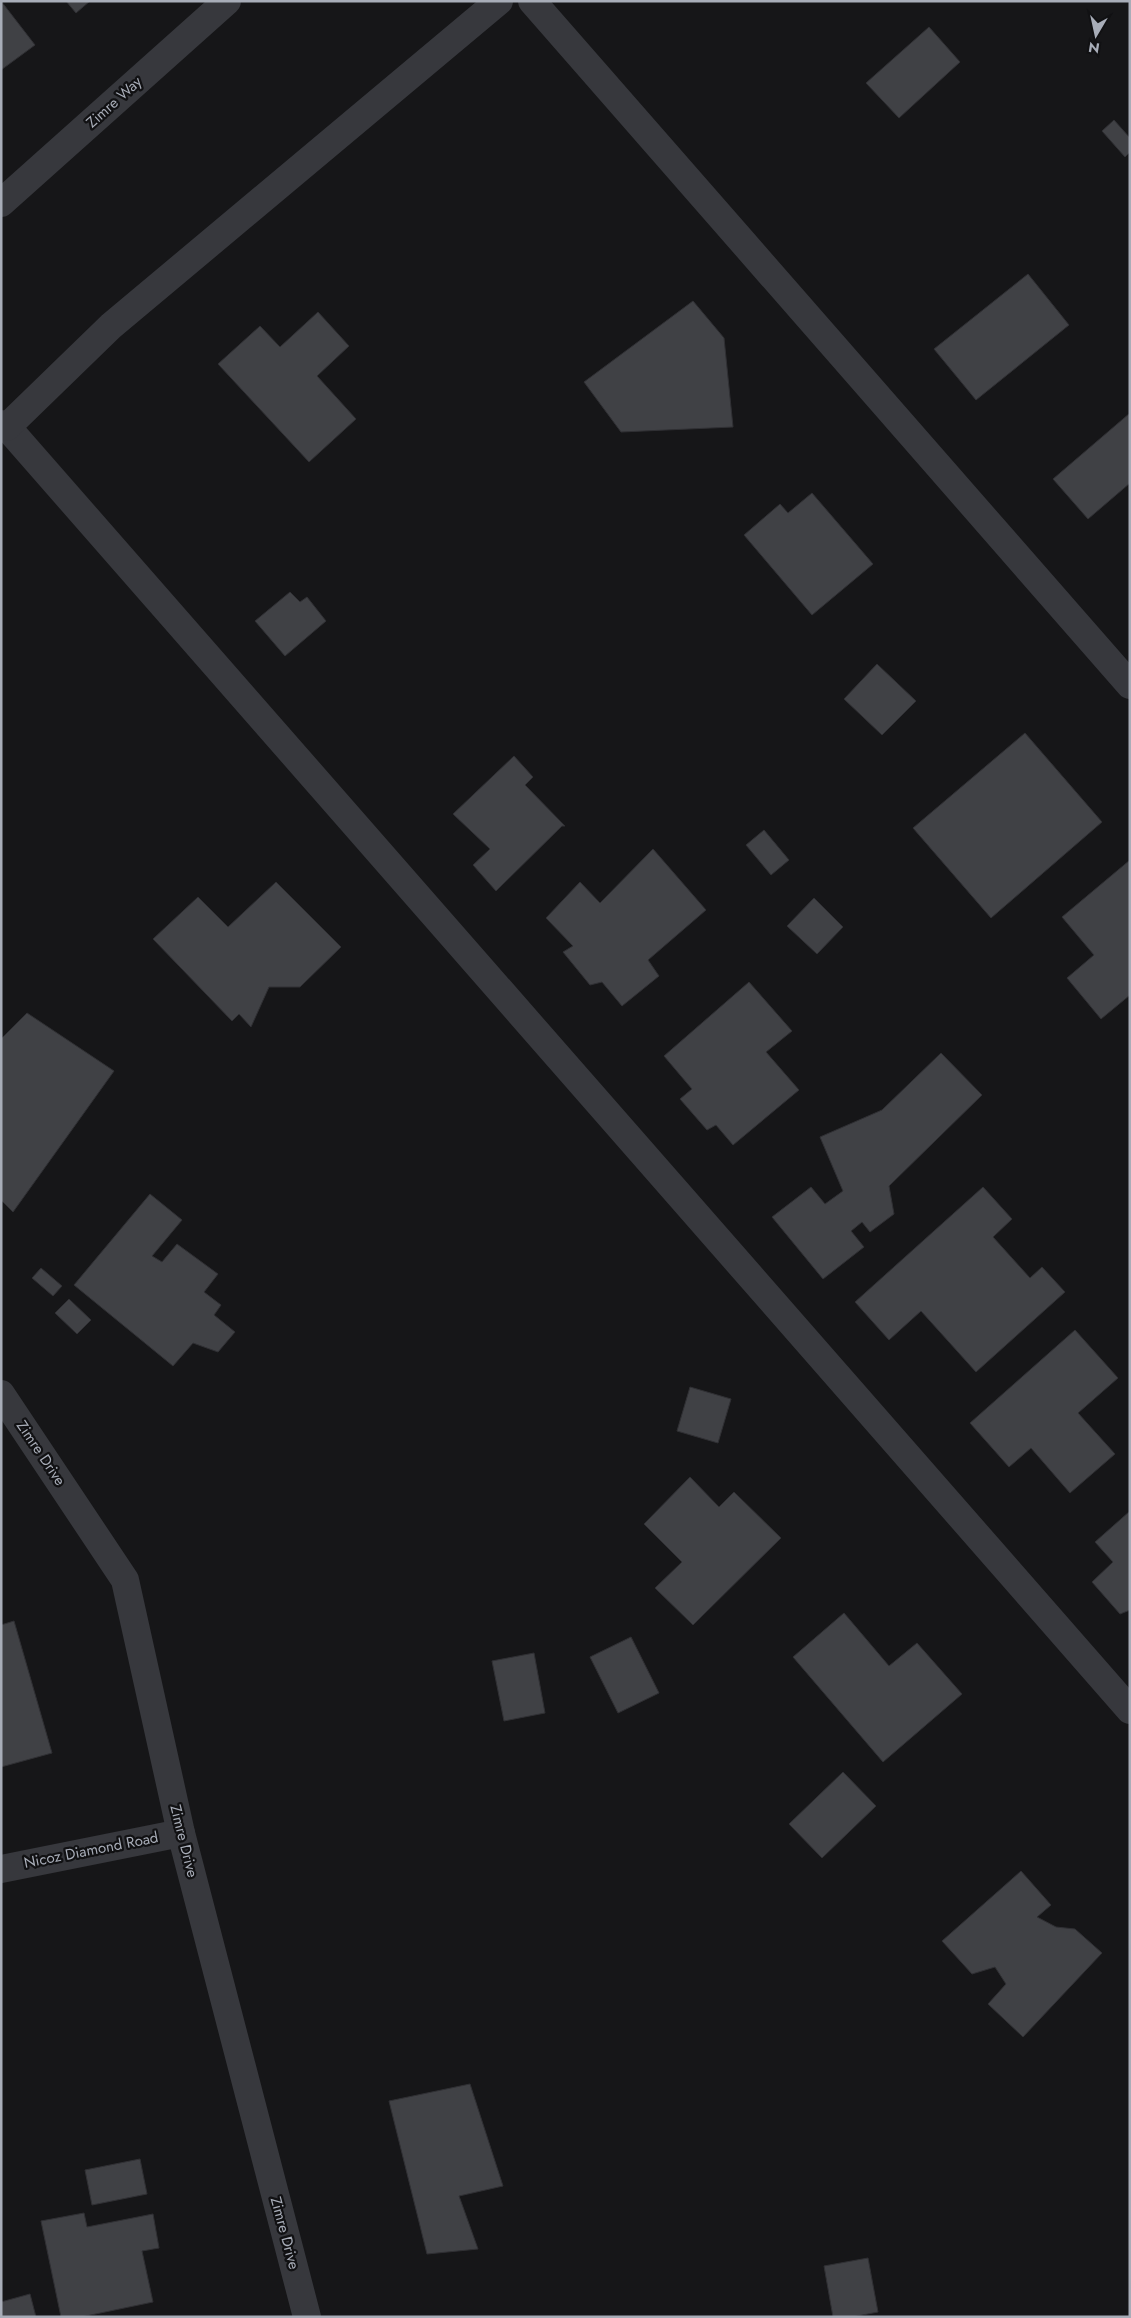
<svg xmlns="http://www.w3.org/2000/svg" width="1131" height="2318" font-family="Jost,sans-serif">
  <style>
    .building { fill: #404145; stroke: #303034 }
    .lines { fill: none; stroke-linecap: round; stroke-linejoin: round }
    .minor { stroke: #37383d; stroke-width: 28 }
    .labels { text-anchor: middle; stroke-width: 4.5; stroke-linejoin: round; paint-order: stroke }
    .street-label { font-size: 15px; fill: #a8adb8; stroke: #111113 }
  </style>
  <rect width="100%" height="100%" fill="#161618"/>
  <!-- building -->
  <g class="building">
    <polygon points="1,1 35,45 1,70"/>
    <polygon points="66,1 90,1 76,13"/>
    <polygon points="929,27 960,62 899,118 866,83"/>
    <polygon points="1114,120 1130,138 1130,152 1125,157 1102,131"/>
    <polygon points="1028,274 1069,325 976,400 934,349"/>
    <polygon points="693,301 724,338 733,427 621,432 584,382"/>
    <polygon points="318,312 349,346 317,376 356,419 309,462 218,364 260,326 280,347"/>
    <polygon points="1130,413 1130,483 1088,519 1053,479"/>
    <polygon points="812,493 873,564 812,615 744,535 780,504 788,513"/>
    <polygon points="290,592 300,602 307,597 326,621 285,656 255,621"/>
    <polygon points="877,664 916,701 882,735 844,699"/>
    <polygon points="1025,733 1102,822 991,918 913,828"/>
    <polygon points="514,756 533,777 525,785 565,826 562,826 496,891 473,865 490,849 453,814"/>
    <polygon points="764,830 789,860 771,875 746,845"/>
    <polygon points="653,849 706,910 648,960 659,976 622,1006 602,982 590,985 563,952 573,946 546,918 580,882 600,903"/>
    <polygon points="1130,860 1130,995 1101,1019 1067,978 1094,955 1062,917"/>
    <polygon points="276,882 341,947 300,987 269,987 251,1027 239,1014 232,1021 153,939 198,897 228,927"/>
    <polygon points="814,898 843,927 817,954 787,926"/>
    <polygon points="749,982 792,1031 766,1052 799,1090 733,1145 716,1125 707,1130 680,1099 692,1089 664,1056"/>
    <polygon points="27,1013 114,1071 13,1212 1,1200 1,1039"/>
    <polygon points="941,1053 982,1095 889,1186 894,1214 870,1232 862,1222 851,1231 864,1247 823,1279 772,1217 811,1187 825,1204 843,1191 820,1137 882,1110"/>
    <polygon points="983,1187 1012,1219 993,1237 1030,1278 1042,1267 1065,1292 976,1372 921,1311 889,1340 855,1302"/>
    <polygon points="150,1194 182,1220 152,1256 162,1262 177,1244 218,1274 204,1292 221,1305 214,1315 235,1332 218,1352 193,1343 173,1366 74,1285"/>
    <polygon points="41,1268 62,1286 53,1296 32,1278"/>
    <polygon points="69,1299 91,1320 77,1334 55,1313"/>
    <polygon points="1075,1330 1118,1378 1078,1413 1115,1454 1070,1493 1031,1448 1009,1467 970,1423"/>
    <polygon points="690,1387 731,1399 718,1443 677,1431"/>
    <polygon points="690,1477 719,1507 734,1492 781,1538 693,1625 655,1588 682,1562 644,1524"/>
    <polygon points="1130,1511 1130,1610 1120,1614 1092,1582 1113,1562 1095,1542"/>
    <polygon points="844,1613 889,1666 917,1643 962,1694 883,1762 793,1657"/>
    <polygon points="14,1621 52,1753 1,1767 1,1625"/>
    <polygon points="631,1637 659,1693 618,1713 590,1657"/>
    <polygon points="534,1653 545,1713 504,1721 492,1661"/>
    <polygon points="843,1772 876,1806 822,1858 789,1824"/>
    <polygon points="1021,1871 1051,1905 1037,1917 1056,1927 1075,1929 1102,1953 1023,2037 988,2004 1006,1984 995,1967 972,1974 942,1941"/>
    <polygon points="470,2084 503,2186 459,2196 478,2249 427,2254 389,2101"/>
    <polygon points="140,2159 147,2194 92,2205 85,2170"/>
    <polygon points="84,2213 87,2227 153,2214 159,2248 142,2251 153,2302 81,2317 61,2317 41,2221"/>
    <polygon points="868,2258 878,2312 852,2317 833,2317 824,2266"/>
    <polygon points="30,2294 36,2317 1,2317 1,2302"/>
  </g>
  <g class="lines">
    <!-- minor -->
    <g class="minor">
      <polyline points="532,1 1130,685"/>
      <polyline points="1,203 227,1"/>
      <polyline points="1,424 7,427 1130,1710"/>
      <polyline points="7,427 111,326 499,1"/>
      <polyline points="1,1394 125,1580 181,1833 307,2317"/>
      <polyline points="1,1869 181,1833"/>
    </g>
  </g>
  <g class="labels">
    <!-- street labels -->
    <g class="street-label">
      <text transform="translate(114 102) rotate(-42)" y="5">Zimre Way</text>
      <text transform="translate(41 1453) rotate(56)" y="5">Zimre Drive</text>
      <text transform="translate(184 1841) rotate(76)" y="5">Zimre Drive</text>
      <text transform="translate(91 1850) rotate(-11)" y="5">Nicoz Diamond Road</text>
      <text transform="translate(285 2233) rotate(75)" y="5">Zimre Drive</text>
    </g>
  </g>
  <!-- border -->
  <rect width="1131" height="2318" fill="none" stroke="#a8adb8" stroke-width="5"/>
  <!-- north arrow -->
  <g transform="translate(1096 35) rotate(189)" stroke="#111113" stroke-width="4" paint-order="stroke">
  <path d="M0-4L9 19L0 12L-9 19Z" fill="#a8adb8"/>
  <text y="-8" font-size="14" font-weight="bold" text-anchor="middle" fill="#a8adb8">N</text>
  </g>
</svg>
